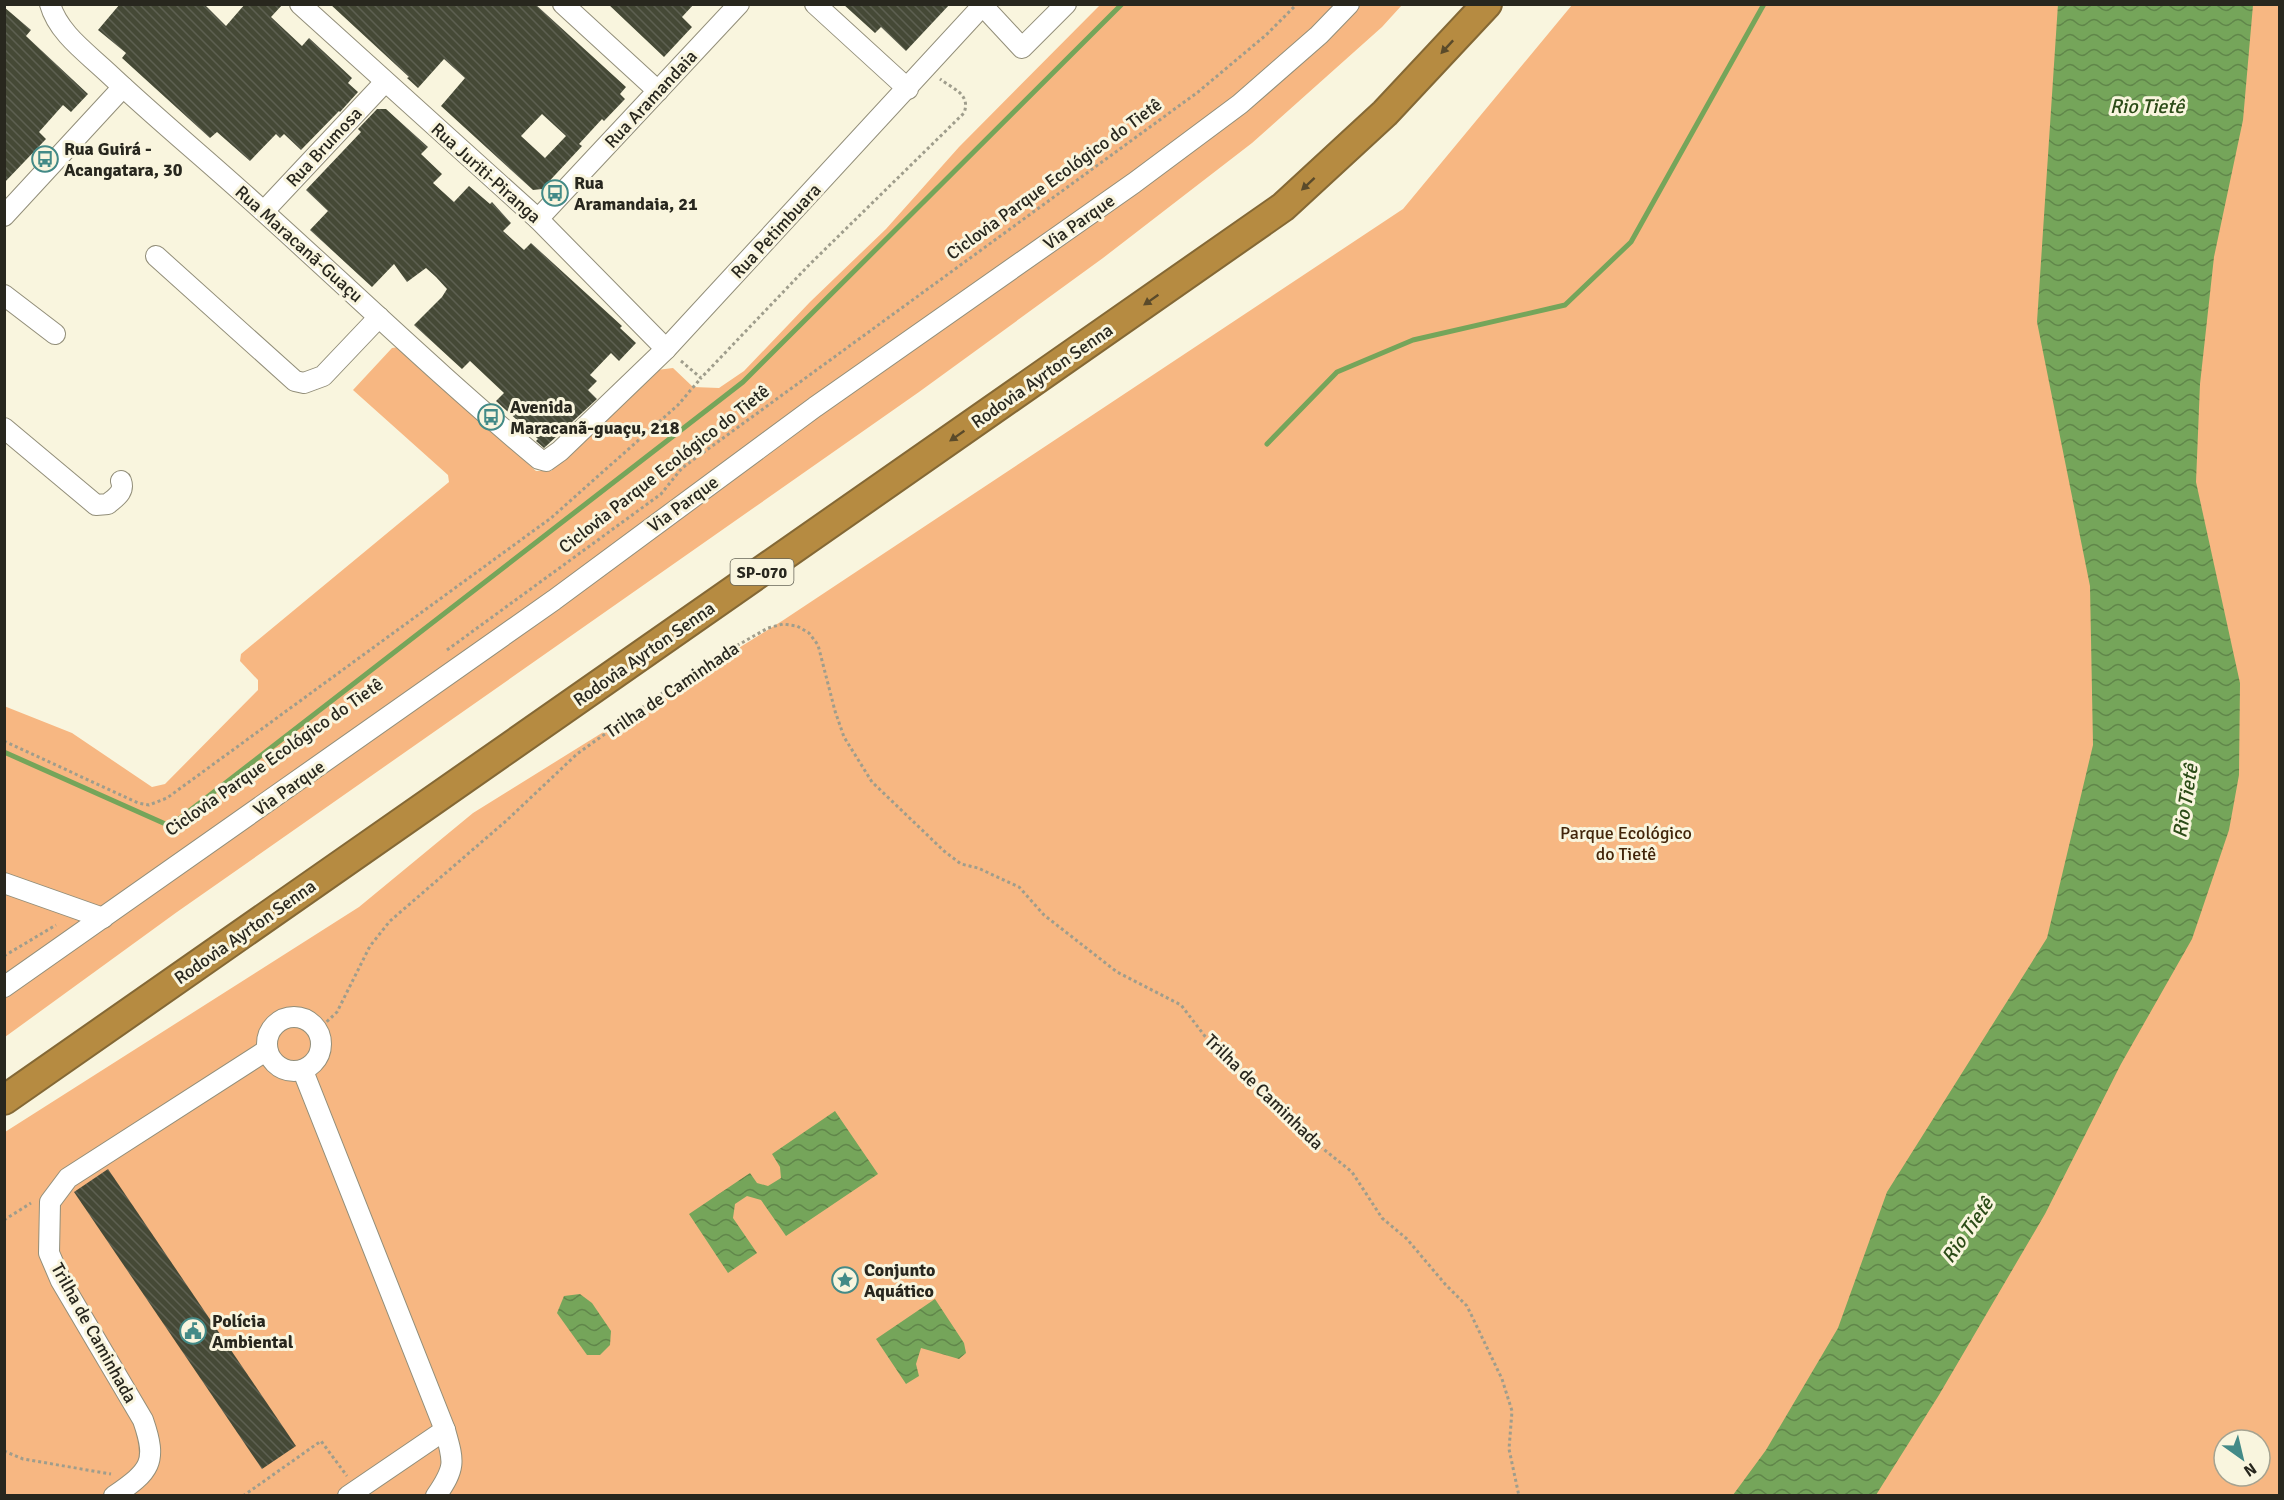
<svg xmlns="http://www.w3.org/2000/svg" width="2284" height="1500" font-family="Signika,sans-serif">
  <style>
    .green { fill: #f7b782; fill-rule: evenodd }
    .water { fill: url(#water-waves) }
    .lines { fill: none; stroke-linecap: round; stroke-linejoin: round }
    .stream { stroke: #75a55a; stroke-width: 5 }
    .building { fill: url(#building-back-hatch); fill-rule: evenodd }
    .minor-casing { stroke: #928e79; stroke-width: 22 }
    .highway-casing { stroke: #846835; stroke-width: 32 }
    .path { stroke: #9f9d8c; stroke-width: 3; stroke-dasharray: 3 3; stroke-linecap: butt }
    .minor { stroke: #fff; stroke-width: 20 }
    .highway { stroke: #b68b41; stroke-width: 28 }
    .oneway { fill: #5a4a2a }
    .labels { text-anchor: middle; stroke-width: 6; stroke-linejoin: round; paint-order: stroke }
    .shield { fill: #f9f5de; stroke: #676558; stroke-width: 1.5 }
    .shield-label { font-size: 16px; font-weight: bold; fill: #28271e }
    .street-label { font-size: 18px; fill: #28271e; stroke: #f9f5de }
    .poi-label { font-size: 18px; font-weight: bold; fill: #28271e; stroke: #f9f5de; text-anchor: start }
    .park-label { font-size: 18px; fill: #42250a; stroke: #f9f5de }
    .water-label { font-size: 20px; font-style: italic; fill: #2b4b17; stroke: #f9f5de }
  </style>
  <defs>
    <pattern id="water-waves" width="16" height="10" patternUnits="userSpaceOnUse" patternTransform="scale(1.5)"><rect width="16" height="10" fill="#75a55a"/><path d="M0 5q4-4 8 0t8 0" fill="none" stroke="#60864a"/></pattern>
    <pattern id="building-back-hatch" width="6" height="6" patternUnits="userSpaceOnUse" patternTransform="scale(1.5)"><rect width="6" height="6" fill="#454936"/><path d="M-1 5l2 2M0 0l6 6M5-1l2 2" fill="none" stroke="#5d6051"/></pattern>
  </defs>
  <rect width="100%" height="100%" fill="#f9f5de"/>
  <!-- green -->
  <g class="green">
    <polygon points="1100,5 1402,5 1382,27 1252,143 1103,258 919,392 177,912 5,1037 4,706 72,733 152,787 165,784 258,690 258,680 240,661 241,654 449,482 448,475 353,390 392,348 399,347 536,471 551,471 657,370 673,368 693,387 719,388 744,371 810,302 886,229 959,147"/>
    <path d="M 1572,5 L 2279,5 L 2279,1495 L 5,1496 L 5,1132 L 359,907 L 473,813 L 782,621 L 1403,209 ZM 2224,1440 L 2260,1440 L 2260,1476 L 2224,1476 Z"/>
  </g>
  <!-- water -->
  <g class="water">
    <polygon points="2058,4 2253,5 2243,120 2214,257 2200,384 2196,482 2240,683 2239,775 2229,830 2192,939 2121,1064 2045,1214 1939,1395 1876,1495 1733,1495 1766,1450 1838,1328 1887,1192 2047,938 2093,745 2090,586 2037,322"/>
    <polygon points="835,1111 878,1174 786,1236 761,1200 747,1196 735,1204 733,1218 757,1253 728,1273 689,1214 750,1173 757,1183 768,1186 781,1178 780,1167 772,1154"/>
    <polygon points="580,1294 592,1303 611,1331 610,1345 600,1355 587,1355 557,1313 564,1296"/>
    <polygon points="935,1299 964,1343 966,1353 959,1359 921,1348 916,1364 919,1376 906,1384 876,1339"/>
  </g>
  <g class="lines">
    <!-- stream -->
    <g class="stream">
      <polyline points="1267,444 1337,372 1413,340 1565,305 1631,242 1764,4"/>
      <polyline points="4,752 170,826 743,382 1122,4"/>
    </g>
  </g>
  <!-- building -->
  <g class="building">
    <polygon points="120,4 204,4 226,26 245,4 283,4 271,17 302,46 309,38 352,78 348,83 358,92 340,112 339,111 301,150 284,134 280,138 276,134 250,161 217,132 210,138 122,58 126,53 98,30"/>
    <path d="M 330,4 L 535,4 L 626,87 L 620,94 L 625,99 L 604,121 L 602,119 L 579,144 L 582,146 L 542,189 L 533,190 L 441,106 L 465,78 L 444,59 L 418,88 L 407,78 L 409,77 ZM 542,114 L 566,136 L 545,158 L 521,136 Z"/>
    <polygon points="608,4 694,4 682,17 692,27 664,57"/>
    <polygon points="843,4 950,4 906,51 881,27 875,33"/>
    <polygon points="4,7 31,30 26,36 88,94 71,112 63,105 39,132 46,139 4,183"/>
    <polygon points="377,109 386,109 428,147 421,154 442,174 433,183 454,202 469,186 490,204 492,202 511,223 503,231 524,250 531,243 622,326 620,328 636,343 619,361 611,353 590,375 597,381 588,390 597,399 544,448 536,441 538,439 496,401 504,393 470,361 462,369 414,325 442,297 447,289 436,277 426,268 407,282 394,264 372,287 310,230 328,211 306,190 361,132 358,129"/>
    <polygon points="108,1169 296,1446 262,1469 74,1192"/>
  </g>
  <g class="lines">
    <!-- minor casing -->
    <g class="minor-casing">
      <g id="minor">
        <path d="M 50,4 C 58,33 87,53 108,73 C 159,121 213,165 264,212 C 356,295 444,380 539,459 L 546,461 L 560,451 L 666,349 L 984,4"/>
        <polyline points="300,4 538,219 666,349"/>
        <polyline points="563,4 658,91"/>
        <polyline points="815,4 908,89"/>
        <polyline points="983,6 1022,48 1066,4"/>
        <polyline points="264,211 385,82"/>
        <polyline points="4,216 123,87"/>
        <polyline points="538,219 739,4"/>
        <polyline points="156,256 295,381 304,383 323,376 379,317"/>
        <polyline points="4,295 55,334"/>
        <path d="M 4,428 L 96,505 L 108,504 C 116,497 125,492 121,481"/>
        <polyline points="4,883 103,918"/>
        <polyline points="4,987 554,600 815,407 1134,183 1240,104 1319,35 1349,4"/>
        <circle cx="294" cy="1044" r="27"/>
        <path d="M 303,1071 L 445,1430 C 454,1462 456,1467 436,1496"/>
        <path d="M 114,1496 C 150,1471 158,1463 143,1420 L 61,1281 L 49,1253 L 50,1202 L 68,1178 L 267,1050"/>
        <polyline points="348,1496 445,1430"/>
      </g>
    </g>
    <!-- highway casing -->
    <g class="highway-casing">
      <polyline id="highway" points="4,1100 1283,207 1385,113 1487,4"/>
    </g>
    <!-- path -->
    <g class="path">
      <path d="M 681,361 L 701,378 L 808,266 L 964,113 C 971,94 953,89 940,79"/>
      <polyline points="447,650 661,494 682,468 1198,92 1266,35 1297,4"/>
      <polyline points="4,741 138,803 149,805 167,798 551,518 678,405 701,378"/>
      <polyline points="4,956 56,925"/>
      <polyline points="318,1030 337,1012 370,946 390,921 506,821 577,754 699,667 768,628 783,624 797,626 809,633 818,645 835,711 844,737 872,782 944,851 961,864 978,868 1019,887 1044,915 1117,972 1181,1005 1214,1048 1243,1071 1285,1118 1352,1172 1382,1218 1407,1239 1445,1284 1467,1306 1502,1379 1512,1411 1509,1449 1519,1496"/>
      <polyline points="4,1220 31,1203"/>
      <polyline points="4,1451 23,1459 111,1474"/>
      <polyline points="243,1496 321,1441 347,1476"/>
    </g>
    <!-- minor -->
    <use href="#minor" class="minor"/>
    <!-- highway -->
    <use href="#highway" class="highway"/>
  </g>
  <!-- one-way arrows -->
  <defs><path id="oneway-solid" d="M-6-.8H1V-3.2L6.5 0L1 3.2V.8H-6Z" transform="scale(1.5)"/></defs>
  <g class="oneway">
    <use href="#oneway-solid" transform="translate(1447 47) rotate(133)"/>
    <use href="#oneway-solid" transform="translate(1308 184) rotate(137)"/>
    <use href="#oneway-solid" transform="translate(1151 300) rotate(145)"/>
    <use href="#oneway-solid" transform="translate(957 436) rotate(145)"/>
  </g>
  <!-- icons -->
  <defs>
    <g id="bus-ring" transform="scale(1.35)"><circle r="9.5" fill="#f9f5de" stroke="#438a87" stroke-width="1.5"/><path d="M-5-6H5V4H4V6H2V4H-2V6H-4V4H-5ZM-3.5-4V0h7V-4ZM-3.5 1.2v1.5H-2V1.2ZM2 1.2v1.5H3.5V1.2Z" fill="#438a87"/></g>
    <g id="sight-ring" transform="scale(1.35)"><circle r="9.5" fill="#f9f5de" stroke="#438a87" stroke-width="1.5"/><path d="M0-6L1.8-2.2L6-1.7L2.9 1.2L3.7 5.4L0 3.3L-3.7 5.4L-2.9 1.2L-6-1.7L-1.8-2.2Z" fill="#438a87"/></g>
    <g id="civic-ring" transform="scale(1.35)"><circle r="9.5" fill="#f9f5de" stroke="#438a87" stroke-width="1.5"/><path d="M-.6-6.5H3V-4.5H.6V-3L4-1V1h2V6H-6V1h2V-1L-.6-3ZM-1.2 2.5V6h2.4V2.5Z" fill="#438a87"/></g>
  </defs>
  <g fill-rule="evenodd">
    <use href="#bus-ring" x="45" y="159"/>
    <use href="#bus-ring" x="555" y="193"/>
    <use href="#bus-ring" x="491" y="417"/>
    <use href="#sight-ring" x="845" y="1280"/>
    <use href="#civic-ring" x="193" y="1331"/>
  </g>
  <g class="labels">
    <!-- shield labels -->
    <rect class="shield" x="730.5" y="559" width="63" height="26" rx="4.5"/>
    <g class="shield-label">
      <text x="762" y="578">SP-070</text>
    </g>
    <!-- street labels -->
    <g class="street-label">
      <text transform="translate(651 99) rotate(-47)" y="6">Rua Aramandaia</text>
      <text transform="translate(324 147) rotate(-47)" y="6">Rua Brumosa</text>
      <text transform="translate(486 173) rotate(42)" y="6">Rua Juriti-Piranga</text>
      <text transform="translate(1054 179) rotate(-36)" y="6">Ciclovia Parque Ecológico do Tietê</text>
      <text transform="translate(1079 222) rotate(-35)" y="6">Via Parque</text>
      <text transform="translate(776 231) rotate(-47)" y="6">Rua Petimbuara</text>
      <text transform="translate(299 244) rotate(42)" y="6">Rua Maracanã-Guaçu</text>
      <text transform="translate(1042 376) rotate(-35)" y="6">Rodovia Ayrton Senna</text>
      <text transform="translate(664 469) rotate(-38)" y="6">Ciclovia Parque Ecológico do Tietê</text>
      <text transform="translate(683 504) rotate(-36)" y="6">Via Parque</text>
      <text transform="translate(644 654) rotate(-35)" y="6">Rodovia Ayrton Senna</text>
      <text transform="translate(672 690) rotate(-34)" y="6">Trilha de Caminhada</text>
      <text transform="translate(274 757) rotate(-35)" y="6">Ciclovia Parque Ecológico do Tietê</text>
      <text transform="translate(289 788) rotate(-35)" y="6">Via Parque</text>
      <text transform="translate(245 932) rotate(-35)" y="6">Rodovia Ayrton Senna</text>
      <text transform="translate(1264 1092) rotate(44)" y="6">Trilha de Caminhada</text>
      <text transform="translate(94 1333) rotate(61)" y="6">Trilha de Caminhada</text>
    </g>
    <!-- poi labels -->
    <g class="poi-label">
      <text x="64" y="155">Rua Guirá -<tspan x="64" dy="21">Acangatara, 30</tspan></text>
      <text x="574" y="189">Rua<tspan x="574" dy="21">Aramandaia, 21</tspan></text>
      <text x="510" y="413">Avenida<tspan x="510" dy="21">Maracanã-guaçu, 218</tspan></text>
      <text x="864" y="1276">Conjunto<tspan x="864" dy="21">Aquático</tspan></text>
      <text x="212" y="1327">Polícia<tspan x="212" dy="21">Ambiental</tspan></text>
    </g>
    <!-- park labels -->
    <g class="park-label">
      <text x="1626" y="839">Parque Ecológico<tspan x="1626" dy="21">do Tietê</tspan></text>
    </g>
    <!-- water labels -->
    <g class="water-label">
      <text x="2147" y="113">Rio Tietê</text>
      <text transform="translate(2185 801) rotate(-81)" y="7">Rio Tietê</text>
      <text transform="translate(1967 1230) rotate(-55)" y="7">Rio Tietê</text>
    </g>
  </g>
  <!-- border -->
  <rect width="2284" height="1500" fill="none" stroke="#28271e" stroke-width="12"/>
  <!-- north arrow -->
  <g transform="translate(2242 1458) rotate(146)"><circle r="28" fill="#f9f5de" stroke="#a5a391" stroke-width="1.5"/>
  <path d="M0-4.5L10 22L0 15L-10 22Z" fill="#438a87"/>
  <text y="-9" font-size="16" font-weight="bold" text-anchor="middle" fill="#28271e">N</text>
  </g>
</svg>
